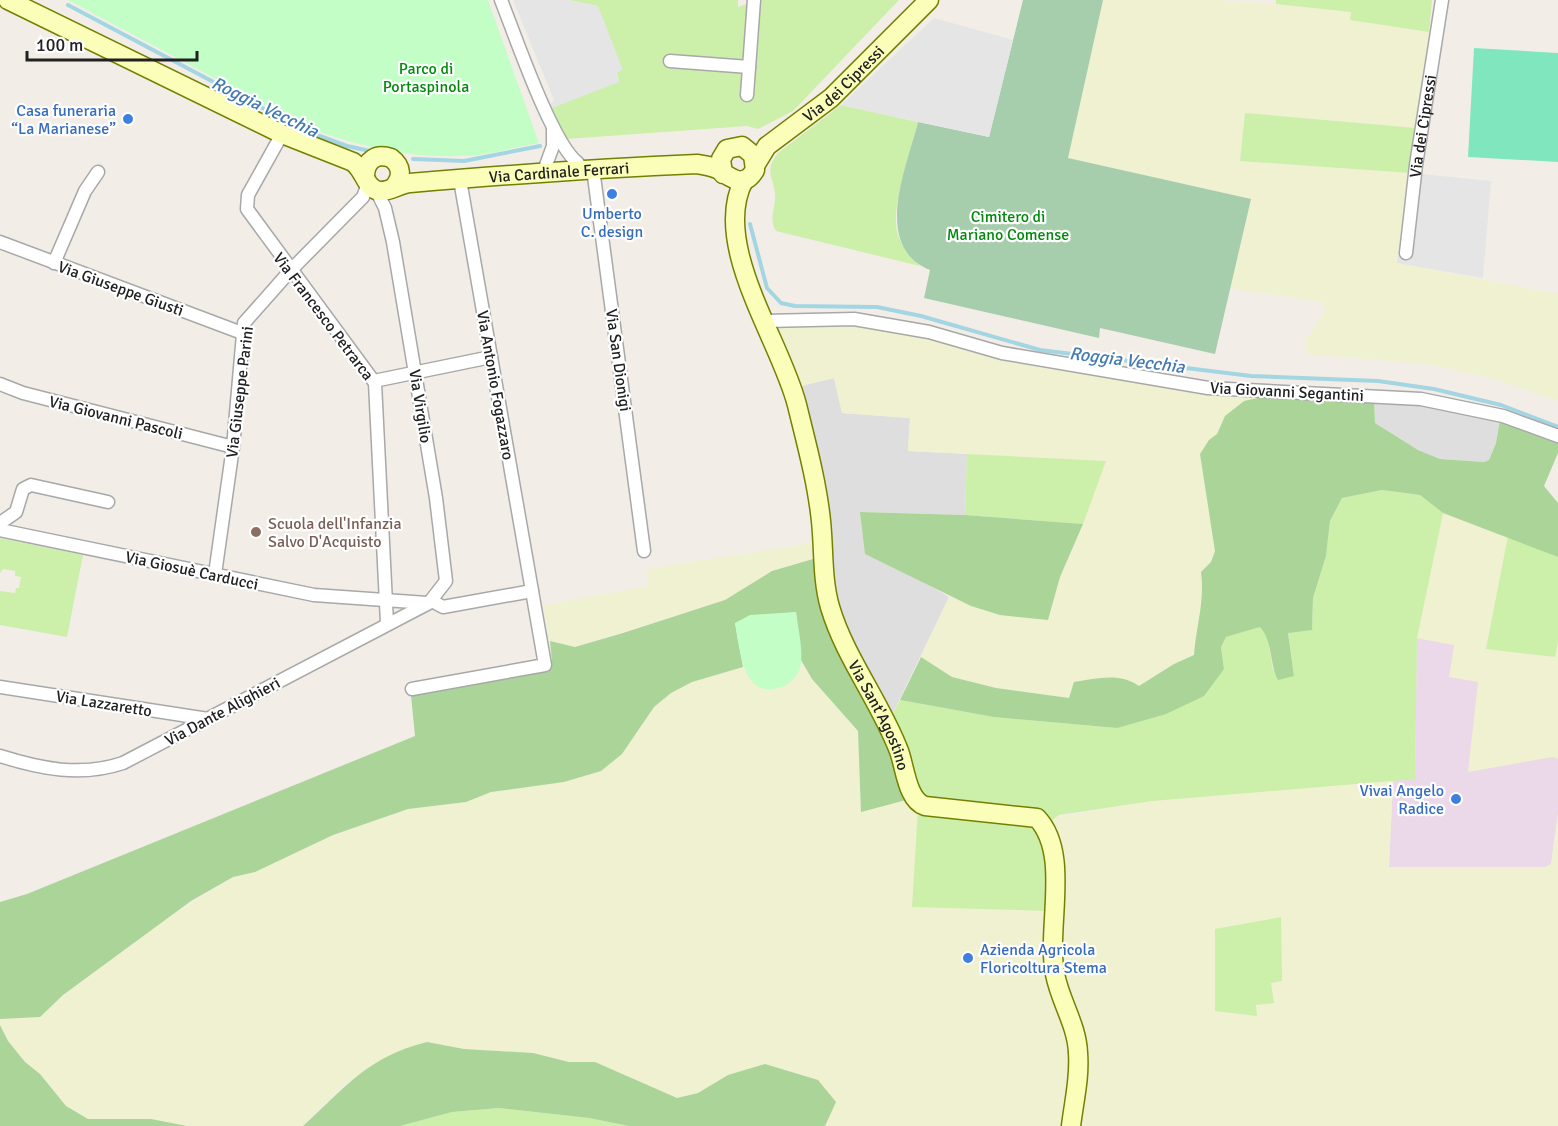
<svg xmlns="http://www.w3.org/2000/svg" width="1558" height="1126" font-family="Signika,sans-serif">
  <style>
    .residential { fill: #dfdede }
    .industrial { fill: #ebd8e8 }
    .farmland { fill: #eff1d1 }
    .grass { fill: #ccefaa }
    .forest { fill: #abd499 }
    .cemetery { fill: #a6cdac }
    .park { fill: #c2fec6 }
    .pitch { fill: #80e6bd }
    .parking { fill: #e5e5e5 }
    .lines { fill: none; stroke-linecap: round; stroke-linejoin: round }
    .stream { stroke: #a4d5e2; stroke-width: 4 }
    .street-casing { stroke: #a8a8a8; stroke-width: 15 }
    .secondary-casing { stroke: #738000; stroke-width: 21 }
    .street { stroke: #fff; stroke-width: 12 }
    .secondary { stroke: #fbfeb8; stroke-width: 18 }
    .shop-dot { fill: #3f7fe0; stroke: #fff; stroke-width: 2 }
    .education-dot { fill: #8d6e63; stroke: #fff; stroke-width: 2 }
    .labels { text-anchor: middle; stroke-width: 4.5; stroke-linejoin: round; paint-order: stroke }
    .park-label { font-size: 16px; fill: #038a0d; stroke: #fff }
    .street-label { font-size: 16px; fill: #212121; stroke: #fff }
    .shop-label { font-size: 16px; fill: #366cbe; stroke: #fff; text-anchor: end }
    .education-label { font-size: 16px; fill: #785e54; stroke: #fff; text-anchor: start }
    .water-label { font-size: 18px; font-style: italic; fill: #427ab1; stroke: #fff }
  </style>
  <rect width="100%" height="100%" fill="#f2eee7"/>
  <!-- residential -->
  <g class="residential">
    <polygon points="834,378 842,413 910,418 908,451 967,454 965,515 860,512 920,580 949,597 890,719 840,619 797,387"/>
    <polygon points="1374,400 1437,405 1500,420 1496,443 1489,460 1484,462 1440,459 1418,450 1375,423"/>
  </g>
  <!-- industrial -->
  <polygon class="industrial" points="1417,638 1454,645 1478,682 1558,759 1558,813 1551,865 1545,867 1389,867 1393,780 1415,778"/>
  <!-- farmland -->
  <g class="farmland">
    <polygon points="1103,0 1217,0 1276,4 1351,12 1351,20 1429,32 1416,128 1245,113 1240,161 1411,173 1397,263 1558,294 1558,401 1491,378 1427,364 1309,354 1305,348 1305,341 1325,311 1322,302 1230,288 1251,199 1067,158"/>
    <polygon points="854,319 1002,353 1266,396 1222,421 1217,435 1209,440 1210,511 1215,551 1211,562 1201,573 1204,589 1201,619 1197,632 1194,655 1144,685 1138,686 1130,681 1069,698 996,688 952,677 921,657 949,597 1000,615 1048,619 1060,577 1106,461 908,451 910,418 842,413 834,378 797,387 777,330 782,321"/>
    <polygon points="1443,513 1508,536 1486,649 1555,657 1558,642 1558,759 1553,757 1468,772 1478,682 1449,677 1454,645 1417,638"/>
    <polygon points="818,542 820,557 772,571 725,600 575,647 550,641 543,605 649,586 646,569"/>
    <polygon points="801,660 812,679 858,731 861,811 910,799 1048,911 1073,1048 1065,1126 825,1126 835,1102 818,1080 765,1064 728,1075 698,1093 677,1098 595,1062 569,1062 533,1053 464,1049 427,1042 346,1083 303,1126 187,1126 151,1119 88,1119 66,1107 40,1074 25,1062 8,1041 0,1025 0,1019 40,1017 63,995 172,915 233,877 255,872 333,835 408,809 466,802 491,792 564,782 622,754 654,707 671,693 692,682 743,667 750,681 764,689 782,687 793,680 800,671"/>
    <polygon points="1393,780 1389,867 1545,867 1551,864 1558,813 1558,1126 1077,1126 1049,822 1052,818 1152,801"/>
  </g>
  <!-- grass -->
  <g class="grass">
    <polygon points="568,0 738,0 738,7 757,0 899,0 793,111 758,129 747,126 567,139 546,110 619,81 598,6"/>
    <polygon points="1276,0 1432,0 1429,32 1350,20 1351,12 1276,4"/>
    <path d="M 841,105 L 918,122 C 911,149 891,207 897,231 C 900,246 910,255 920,266 L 776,231 C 769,219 774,212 775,199 C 776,178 762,174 778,153 Z"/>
    <polygon points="1245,113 1416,128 1411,173 1240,161"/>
    <polygon points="967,454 1106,461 1083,524 965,515"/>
    <polygon points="1382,490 1420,495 1443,513 1417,638 1415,779 1152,801 1059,815 1049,822 924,799 890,719 900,700 994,717 1117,728 1224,669 1221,647 1226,637 1260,627 1267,635 1273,670 1294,676 1288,632 1312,629 1313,598 1326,556 1330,521 1342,498"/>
    <polygon points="1508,536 1558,557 1558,642 1555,657 1486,649"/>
    <polygon points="0,538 83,555 67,637 0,625 0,591 15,593 16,588 19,588 21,577 15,576 15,571 3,569 0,573"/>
    <polygon points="918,809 1034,825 1048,847 1048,911 912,907"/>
    <polygon points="1281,917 1282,981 1271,983 1274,1003 1256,1005 1257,1016 1215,1011 1215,929"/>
    <polygon points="499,1108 589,1118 629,1126 400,1126 452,1112"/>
  </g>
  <!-- forest -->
  <g class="forest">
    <path d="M 1266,396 L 1374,400 L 1375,423 L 1418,450 L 1440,459 L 1484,462 L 1489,460 L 1496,443 L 1500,420 L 1558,442 L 1558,453 L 1544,486 L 1558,503 L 1558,557 L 1443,513 L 1420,495 L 1382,490 L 1342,498 L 1330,521 L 1326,556 L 1313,598 L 1312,630 L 1288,633 L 1294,676 L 1278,680 C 1269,663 1273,641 1260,627 L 1226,637 L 1221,647 L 1224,669 L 1204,696 L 1166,714 L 1117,728 L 994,717 L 900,700 L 921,657 L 952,677 L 996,688 L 1069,698 L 1074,682 C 1096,679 1119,672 1139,686 L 1174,664 L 1194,655 C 1196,626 1205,602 1201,572 L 1211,562 L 1215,551 L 1200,454 L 1209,440 L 1217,434 L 1225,416 L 1244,401 Z"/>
    <polygon points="860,512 965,515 1083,524 1060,577 1048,620 1000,615 971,606 865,554"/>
    <polygon points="820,557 910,799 861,812 858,731 812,679 801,660 796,612 735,623 743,667 692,682 671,693 654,707 622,754 601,771 564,782 491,792 466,802 408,809 333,835 255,872 233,877 191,901 63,995 40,1017 0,1019 0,902 27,894 415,736 411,695 547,669 552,661 550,641 575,647 623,633 725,600 772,571"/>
    <polygon points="0,1025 8,1041 25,1062 40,1074 66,1106 88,1119 151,1119 187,1126 0,1126"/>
    <path d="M 427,1042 L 464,1049 L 533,1053 L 569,1062 L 595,1062 L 677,1098 L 698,1093 L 728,1075 L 765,1064 L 818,1080 L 836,1102 L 825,1126 L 629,1126 L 589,1118 L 499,1108 L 452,1112 L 400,1126 L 303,1126 C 346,1087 367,1057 427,1042 Z"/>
  </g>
  <!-- cemetery -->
  <path class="cemetery" d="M 1023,0 L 1103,0 L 1068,158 L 1251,199 L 1215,354 L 1100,328 L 1099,338 L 924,298 L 930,270 C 871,246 907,167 918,122 L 989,137 Z"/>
  <!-- park -->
  <g class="park">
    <path d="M 68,0 L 488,0 L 539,143 C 514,147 487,156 461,156 C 406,158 360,146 308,128 Z"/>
    <path d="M 796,612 C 798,629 804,651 800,668 C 798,676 789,685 781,687 C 742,701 740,649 735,623 L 750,615 Z"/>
  </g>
  <!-- pitch -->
  <polygon class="pitch" points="1474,48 1558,53 1558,162 1468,157"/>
  <!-- parking -->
  <g class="parking">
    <polygon points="513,0 568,0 598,6 623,70 616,73 619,82 546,110 554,100"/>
    <polygon points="934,18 1013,40 989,137 841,105"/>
    <polygon points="1411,173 1491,181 1483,278 1397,263"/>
  </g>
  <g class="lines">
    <!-- stream -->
    <g class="stream">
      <polyline points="68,5 306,131 347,146 370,151"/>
      <polyline points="413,159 464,161 540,146"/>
      <polyline points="750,224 767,288 781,303 795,306 877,307 921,316 1040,350 1251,376 1378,381 1434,389 1501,405 1558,427"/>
    </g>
    <!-- street casing -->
    <g class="street-casing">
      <g id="street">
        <path d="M 501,0 C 515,35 552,144 578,163"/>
        <polyline points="670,61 749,67"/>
        <polyline points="747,95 754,0"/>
        <polyline points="282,134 248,195 247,209 375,383 387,623"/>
        <polyline points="546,165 553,146 553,127"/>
        <polyline points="593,169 644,551"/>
        <polyline points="0,242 242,333"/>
        <path id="s1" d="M 1406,253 L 1416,165 L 1442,0"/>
        <polyline points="54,263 85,191 98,172"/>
        <polyline points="765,321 854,319 929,332 1002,353 1208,388 1421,399 1503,416 1558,436"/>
        <polyline points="374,381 491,357"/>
        <polyline points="0,384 23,393 233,447"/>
        <polyline points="0,523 16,512 23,489 31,485 108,502"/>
        <polyline points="0,530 314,595 427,603"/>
        <polyline points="215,574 233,447 244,323 290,271 363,197 368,184"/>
        <polyline points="432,601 443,607 532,591"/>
        <polyline points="0,687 208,719"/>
        <polyline points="412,689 545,665 460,180"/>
        <path d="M 0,756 C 41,769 81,777 123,763 L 429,603 L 446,581 L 436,498 L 393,242 L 385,208 L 376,190"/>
      </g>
    </g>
    <!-- secondary casing -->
    <g class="secondary-casing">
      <g id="secondary">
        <path id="s2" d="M 8,0 L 282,134 L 353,162 C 365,171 365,188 379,191 C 390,192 399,184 410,183 C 505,175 601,168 697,164 C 704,165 711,166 717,169 C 731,177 743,190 755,170 L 753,155 L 742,146 L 727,149 L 721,159 L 723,174"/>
        <path id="s3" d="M 756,164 L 767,146 L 831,98 L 929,0"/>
        <path d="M 365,175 C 366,160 376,153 391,158 C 402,166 403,177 393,188"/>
        <path id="s4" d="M 744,180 C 710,244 781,341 797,405 C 806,442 817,482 821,521 C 824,549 822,580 830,607 C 845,658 880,701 899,751 C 905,767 907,800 925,806 L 1037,818 C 1071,854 1046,927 1055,974 C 1060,1001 1077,1025 1078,1053 C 1080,1078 1074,1101 1071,1126"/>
      </g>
    </g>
    <!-- street -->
    <use href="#street" class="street"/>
    <!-- secondary -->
    <use href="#secondary" class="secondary"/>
  </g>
  <!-- markers -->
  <g class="shop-dot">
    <circle cx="128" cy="119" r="6"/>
    <circle cx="612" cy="194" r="6"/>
    <circle cx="1456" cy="799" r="6"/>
    <circle cx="968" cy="958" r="6"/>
  </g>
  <circle class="education-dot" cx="256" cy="532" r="6"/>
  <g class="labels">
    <!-- park labels -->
    <g class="park-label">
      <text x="426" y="74">Parco di<tspan x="426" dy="18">Portaspinola</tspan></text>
      <text x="1008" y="222">Cimitero di<tspan x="1008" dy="18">Mariano Comense</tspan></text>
    </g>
    <!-- street labels -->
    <g class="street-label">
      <text dy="6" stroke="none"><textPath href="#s3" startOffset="120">Via dei Cipressi</textPath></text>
      <text dy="6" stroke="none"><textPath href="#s1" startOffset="128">Via dei Cipressi</textPath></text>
      <text dy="6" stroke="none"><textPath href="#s2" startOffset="603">Via Cardinale Ferrari</textPath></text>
      <text transform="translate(121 288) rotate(20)" y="6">Via Giuseppe Giusti</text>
      <text transform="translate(324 316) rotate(53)" y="6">Via Francesco Petrarca</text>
      <text transform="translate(619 360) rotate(82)" y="6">Via San Dionigi</text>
      <text transform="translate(496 385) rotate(80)" y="6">Via Antonio Fogazzaro</text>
      <text transform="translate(1287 391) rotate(3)" y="6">Via Giovanni Segantini</text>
      <text transform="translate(239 392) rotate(-83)" y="6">Via Giuseppe Parini</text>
      <text transform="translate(421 406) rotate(81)" y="6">Via Virgilio</text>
      <text transform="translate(116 417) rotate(14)" y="6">Via Giovanni Pascoli</text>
      <text transform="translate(192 570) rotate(12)" y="6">Via Giosuè Carducci</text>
      <text transform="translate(104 703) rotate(9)" y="6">Via Lazzaretto</text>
      <text transform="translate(222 711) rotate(-28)" y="6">Via Dante Alighieri</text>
      <text dy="6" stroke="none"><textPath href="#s4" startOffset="562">Via Sant'Agostino</textPath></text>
    </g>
    <!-- shop labels -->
    <g class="shop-label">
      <text x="116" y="116">Casa funeraria<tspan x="116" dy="18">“La Marianese”</tspan></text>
      <text x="612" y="219" text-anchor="middle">Umberto<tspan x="612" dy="18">C. design</tspan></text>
      <text x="1444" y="796">Vivai Angelo<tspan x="1444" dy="18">Radice</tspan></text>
      <text x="980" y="955" text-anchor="start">Azienda Agricola<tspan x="980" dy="18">Floricoltura Stema</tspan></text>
    </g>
    <!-- education labels -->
    <g class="education-label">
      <text x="268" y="529">Scuola dell'Infanzia<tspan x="268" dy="18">Salvo D'Acquisto</tspan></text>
    </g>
    <!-- water labels -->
    <g class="water-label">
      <text transform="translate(265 107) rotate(26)" y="6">Roggia Vecchia</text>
      <text transform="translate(1127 360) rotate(7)" y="6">Roggia Vecchia</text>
    </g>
  </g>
  <!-- scale -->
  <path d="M27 51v9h170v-9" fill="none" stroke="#212121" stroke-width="3"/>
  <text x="36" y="51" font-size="18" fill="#212121" stroke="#ffffff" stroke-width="4.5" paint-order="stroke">100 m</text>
</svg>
